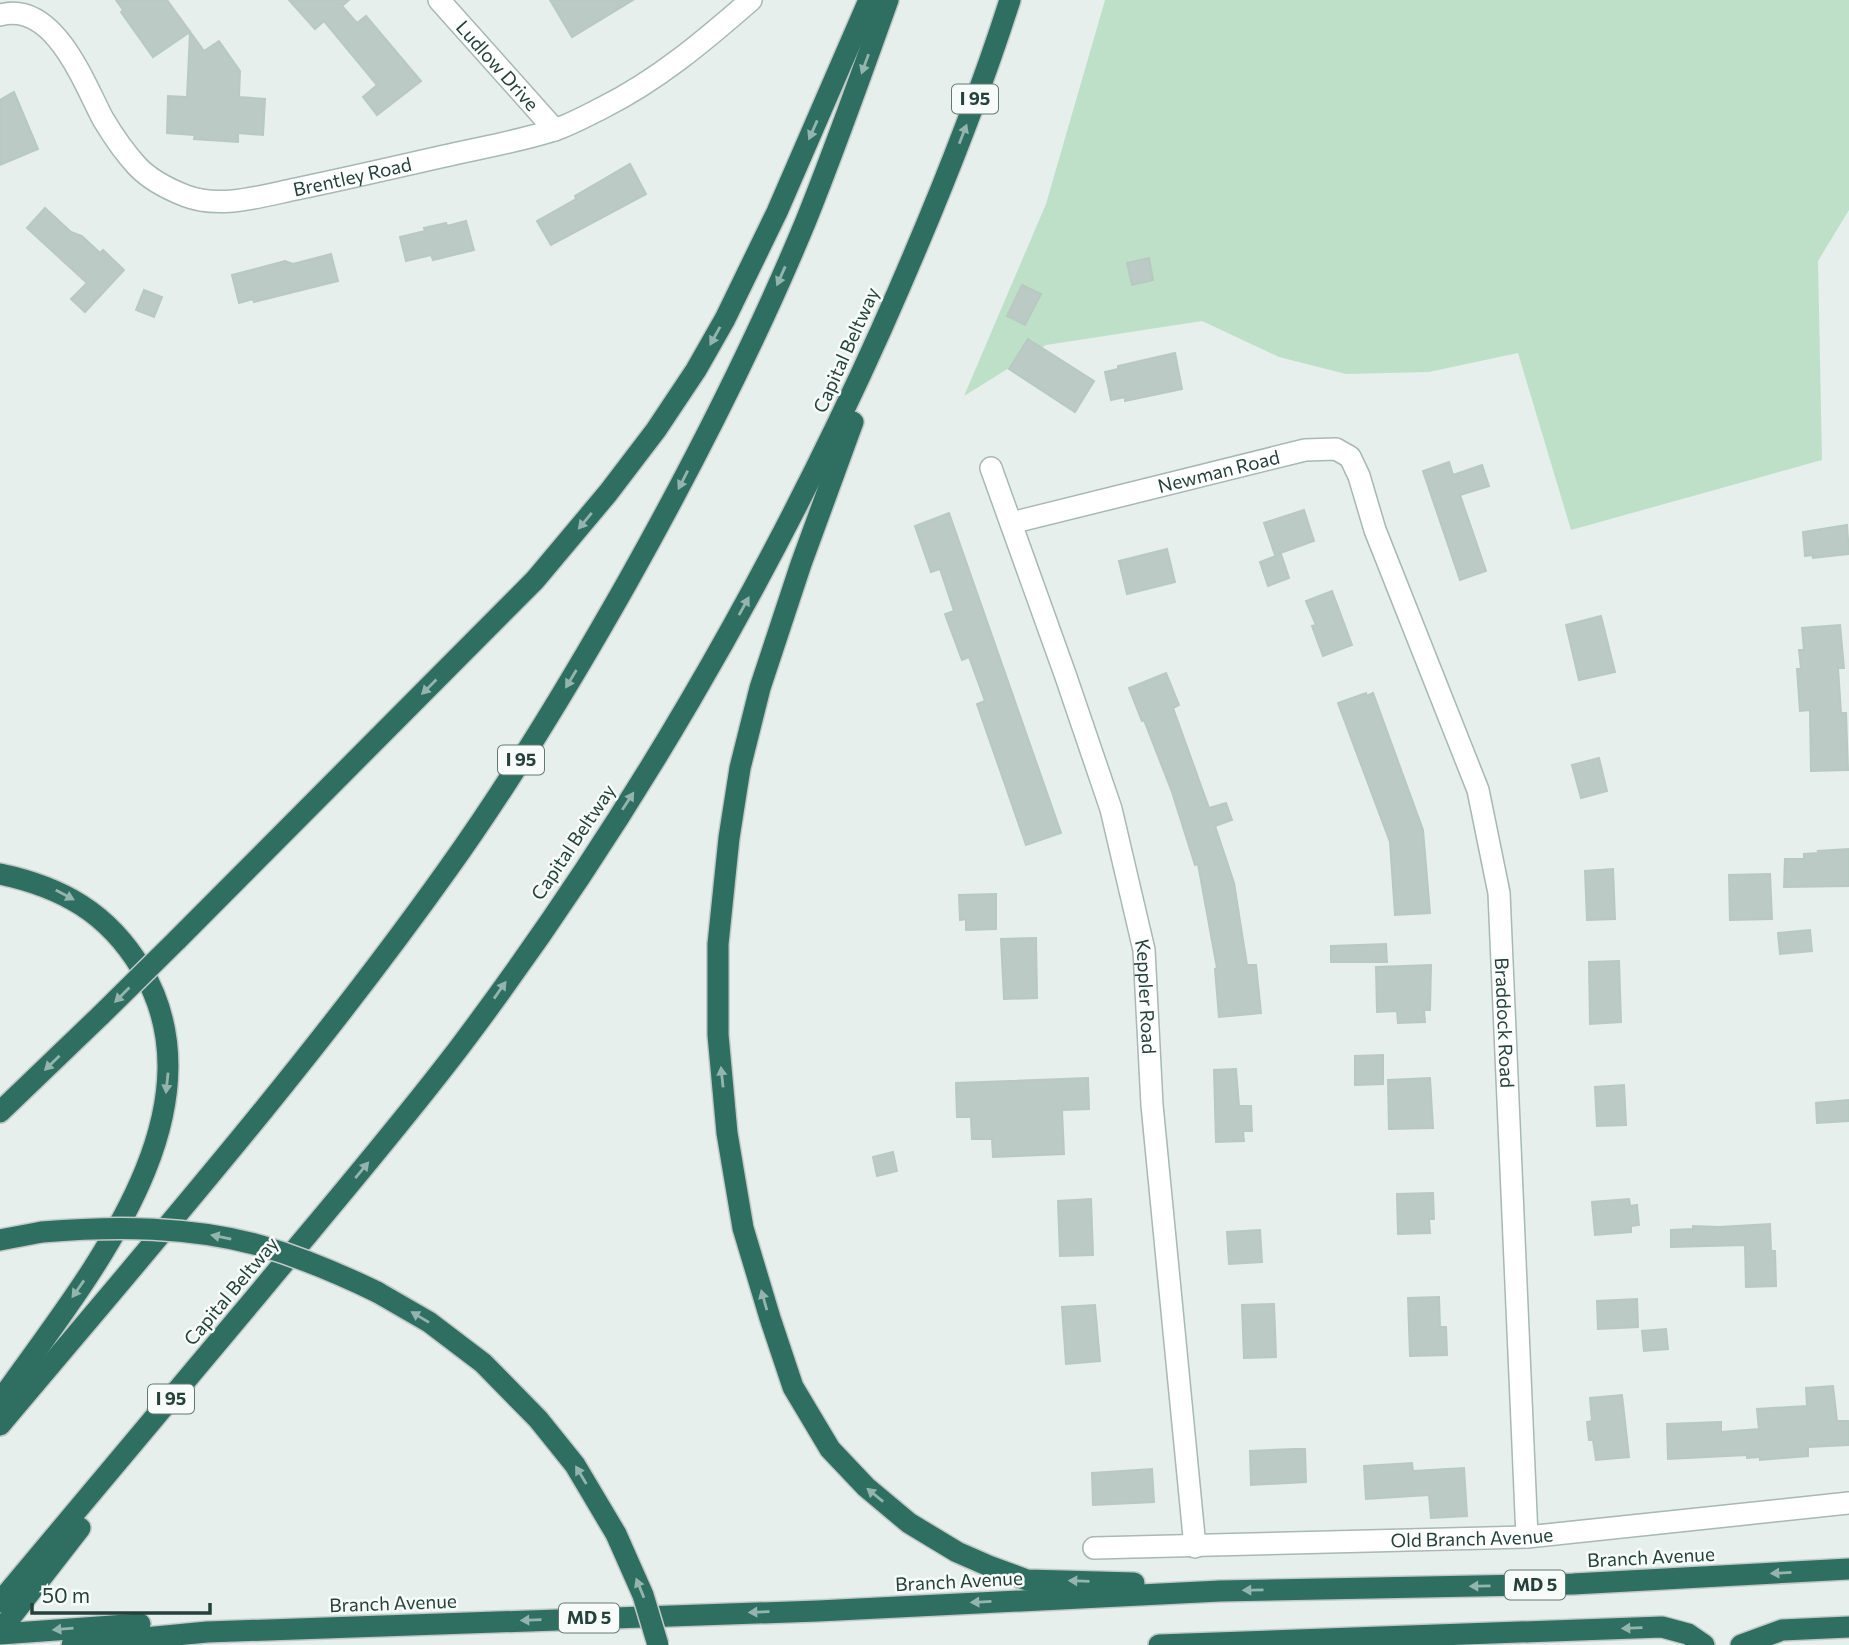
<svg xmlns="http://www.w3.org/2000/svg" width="1849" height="1645" font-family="Commissioner,sans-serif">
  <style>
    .green { fill: #bfe0c8 }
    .building { fill: #bbcac4; stroke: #b8c9c2; stroke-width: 2 }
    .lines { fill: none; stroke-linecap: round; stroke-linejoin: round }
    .street-casing { stroke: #a8b8b2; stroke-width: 24 }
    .highway-casing { stroke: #c2cac8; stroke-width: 24 }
    .street { stroke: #fff; stroke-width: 21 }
    .highway { stroke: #2f6f62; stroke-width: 21 }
    .highway-bridge-casing { stroke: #c2cac8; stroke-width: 24; stroke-linecap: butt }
    .highway-bridge { stroke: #2f6f62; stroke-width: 21 }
    .oneway { fill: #93b5ae }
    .labels { text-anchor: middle; stroke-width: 5; stroke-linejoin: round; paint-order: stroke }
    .shield { fill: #f7fbf9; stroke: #637a73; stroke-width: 2 }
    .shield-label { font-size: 18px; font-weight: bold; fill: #24423a }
    .street-label { font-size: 19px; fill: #24423a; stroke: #f7fbf9 }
  </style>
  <rect width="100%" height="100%" fill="#e6efeb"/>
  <!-- green -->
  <polygon class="green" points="1105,0 1849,0 1849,210 1818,261 1822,460 1571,530 1518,353 1429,372 1346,374 1279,357 1202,321 1046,345 964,396 1046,204"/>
  <!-- building -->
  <g class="building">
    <polygon points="116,0 167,0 204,51 219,41 240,71 239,97 265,99 263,135 238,133 238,142 194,139 195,135 167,133 168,96 187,97 190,32 153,57 121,12 123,10"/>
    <polygon points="289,0 349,0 342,6 357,23 366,16 421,81 377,115 363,97 377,85 324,21 315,29"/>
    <polygon points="550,0 633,0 572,37"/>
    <polygon points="14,92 38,149 0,165 0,100"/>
    <polygon points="630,164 646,194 551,245 537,221 576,199 575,196"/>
    <polygon points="45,208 71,232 82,236 100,253 103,250 124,270 85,312 71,299 87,283 27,228"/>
    <polygon points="466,221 474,250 433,260 431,255 406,261 400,237 425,231 424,228 446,223 447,226"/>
    <polygon points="331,254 338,281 254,302 253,299 239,303 232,275 285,261 293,264"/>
    <polygon points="1149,258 1153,280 1132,285 1127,263"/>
    <polygon points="1022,285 1041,294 1025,325 1007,316"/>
    <polygon points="144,290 162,297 154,317 136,310"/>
    <polygon points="1028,339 1094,381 1075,412 1009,369"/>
    <polygon points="1175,353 1182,389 1125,401 1125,397 1111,400 1105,372 1118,369 1118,366"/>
    <polygon points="1449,462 1453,475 1482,465 1489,486 1460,495 1486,571 1460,580 1423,471"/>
    <polygon points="1304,510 1314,541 1275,555 1264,523"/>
    <polygon points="949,513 1061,833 1026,845 977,704 985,701 969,657 962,660 945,614 954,611 940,569 931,572 915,526"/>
    <polygon points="1847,525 1849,554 1813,558 1812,555 1805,556 1803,532"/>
    <polygon points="1167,549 1175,582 1127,594 1119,561"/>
    <polygon points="1281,554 1289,578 1268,586 1260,562"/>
    <polygon points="1332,591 1352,645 1323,656 1312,626 1316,625 1306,601"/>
    <polygon points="1601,616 1615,672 1579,680 1566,625"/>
    <polygon points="1840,625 1844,668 1838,668 1841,713 1846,713 1848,770 1811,771 1810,710 1800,711 1797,669 1801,669 1799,650 1804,650 1802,628"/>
    <polygon points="1166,673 1179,705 1173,708 1209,808 1226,803 1232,820 1215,826 1234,883 1247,965 1256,965 1261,1013 1219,1017 1215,969 1217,968 1198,864 1195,865 1172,792 1144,720 1142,721 1129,688"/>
    <polygon points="1366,693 1367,696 1373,693 1423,830 1430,913 1395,915 1390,842 1338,703"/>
    <polygon points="1599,758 1607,791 1581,798 1572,765"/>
    <polygon points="1849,849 1849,886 1784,887 1785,859 1804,859 1804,854 1819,853 1818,851"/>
    <polygon points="1613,869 1615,919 1587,920 1585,871"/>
    <polygon points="1770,874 1772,919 1730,920 1729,875"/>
    <polygon points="996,894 996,929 966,930 966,919 960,920 959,895"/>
    <polygon points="1810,930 1812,951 1780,954 1778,933"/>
    <polygon points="1036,938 1037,998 1004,999 1001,939"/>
    <polygon points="1386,944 1387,962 1331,962 1331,946"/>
    <polygon points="1619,961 1621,1022 1590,1024 1589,962"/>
    <polygon points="1431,965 1430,1010 1424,1010 1425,1022 1398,1023 1397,1011 1377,1012 1376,967"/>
    <polygon points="1383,1055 1383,1084 1355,1085 1355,1056"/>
    <polygon points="1236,1069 1239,1106 1251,1106 1252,1131 1243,1131 1244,1141 1216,1142 1214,1070"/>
    <polygon points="1088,1078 1089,1109 1062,1110 1064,1154 993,1157 992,1139 972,1139 971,1117 957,1117 956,1083"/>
    <polygon points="1430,1078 1433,1128 1389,1129 1388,1080"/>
    <polygon points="1624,1085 1626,1125 1597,1126 1595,1087"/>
    <polygon points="1849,1100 1849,1121 1817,1123 1816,1103"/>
    <polygon points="893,1152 897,1171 877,1176 873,1157"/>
    <polygon points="1433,1193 1434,1219 1429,1219 1430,1233 1398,1234 1397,1194"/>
    <polygon points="1091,1199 1093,1255 1060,1256 1058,1201"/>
    <polygon points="1629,1199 1630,1206 1637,1205 1639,1225 1631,1226 1631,1232 1595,1235 1592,1202"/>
    <polygon points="1770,1224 1771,1251 1775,1251 1776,1286 1746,1287 1745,1245 1671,1247 1671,1230 1693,1229 1693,1226 1719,1227"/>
    <polygon points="1260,1230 1262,1262 1229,1264 1227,1232"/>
    <polygon points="1439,1297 1440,1327 1446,1327 1447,1355 1410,1356 1408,1298"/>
    <polygon points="1637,1299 1638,1327 1598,1329 1597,1301"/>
    <polygon points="1274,1304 1276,1357 1244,1358 1242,1305"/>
    <polygon points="1095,1305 1100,1361 1066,1364 1062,1307"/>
    <polygon points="1666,1329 1668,1349 1644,1351 1642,1331"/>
    <polygon points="1833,1386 1837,1421 1849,1421 1849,1445 1808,1447 1808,1456 1760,1460 1760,1457 1747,1458 1747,1455 1668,1459 1667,1424 1721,1422 1721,1432 1759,1429 1757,1409 1807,1406 1806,1388"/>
    <polygon points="1622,1395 1629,1457 1596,1460 1593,1440 1589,1440 1587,1422 1592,1421 1590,1398"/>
    <polygon points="1295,1449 1305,1449 1306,1482 1251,1485 1250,1451"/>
    <polygon points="1412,1463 1413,1471 1464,1468 1467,1516 1431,1518 1429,1495 1366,1499 1364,1466"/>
    <polygon points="1152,1469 1154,1502 1093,1505 1092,1473"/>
  </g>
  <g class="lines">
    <!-- street casing -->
    <g class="street-casing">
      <g id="street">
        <path id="s1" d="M 439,0 L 555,130"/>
        <path id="s2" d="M 0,15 C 54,0 84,83 103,119 C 112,134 125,153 137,166 C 150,180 168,189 186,196 C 220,209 262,196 296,189 C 344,179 392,168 440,157 C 478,148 517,142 554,130 C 570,125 586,116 602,108 C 658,80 704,41 751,0"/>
        <path id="s3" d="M 991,468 L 1065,674 L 1111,809 L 1144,950 L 1152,1105 L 1195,1547"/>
        <path id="s4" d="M 1011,523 L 1305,450 L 1336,449 L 1350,457 L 1359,476 L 1375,530 L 1478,790 L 1499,893 L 1527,1537"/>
        <path id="s5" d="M 1094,1548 L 1527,1537 L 1849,1503"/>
      </g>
    </g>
    <!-- highway casing -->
    <g class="highway-casing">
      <g id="highway">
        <polyline points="853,422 801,564 760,688 740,768 729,838 718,944 718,1035 727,1133 743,1228 770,1318 793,1387 830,1449 866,1487 909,1523 957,1552 989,1566 1027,1580 1134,1583"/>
        <path d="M 0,874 C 62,887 108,913 141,968 C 229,1115 81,1285 0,1401"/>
        <polyline points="177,940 535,580 608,493 656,430 696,370 725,319 777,212 869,0"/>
        <polyline points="0,1112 101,1015"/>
        <polyline points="0,1240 42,1232"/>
        <polyline points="377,1292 429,1322 483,1363 538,1419 575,1465 616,1534"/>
        <path d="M 0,1425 C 153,1243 310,1063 448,869 C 514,777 572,680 628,581 C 693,465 754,346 805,223 C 835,149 861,75 888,0"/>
        <path d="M 0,1602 C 86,1499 172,1396 259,1293 C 326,1212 395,1132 459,1048 C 625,828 768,582 881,330 C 929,222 974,113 1010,0"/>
        <polyline points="0,1631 80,1528"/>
        <polyline points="0,1634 140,1624"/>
        <polyline points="72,1645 207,1632 818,1611 1220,1591 1573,1584 1849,1569"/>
        <polyline points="1159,1645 1662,1627 1688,1634 1704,1645"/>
        <polyline points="1741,1645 1782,1630 1849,1627"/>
      </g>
    </g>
    <!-- street -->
    <use href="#street" class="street"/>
    <!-- highway -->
    <use href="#highway" class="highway"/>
    <!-- highway-bridge casing -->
    <g class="highway-bridge-casing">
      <g id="highway-bridge">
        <polyline points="101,1015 177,940"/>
        <path d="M 42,1232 C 116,1226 190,1226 262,1246 C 302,1258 340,1274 377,1292"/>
        <polyline points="616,1534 643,1595 658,1645"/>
      </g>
    </g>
    <!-- highway-bridge -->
    <use href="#highway-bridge" class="highway-bridge"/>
  </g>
  <!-- one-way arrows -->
  <defs><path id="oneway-solid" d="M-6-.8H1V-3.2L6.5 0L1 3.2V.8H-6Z" transform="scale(1.75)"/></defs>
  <g class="oneway">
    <use href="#oneway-solid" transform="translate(865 64) rotate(110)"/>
    <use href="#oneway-solid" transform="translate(813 130) rotate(114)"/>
    <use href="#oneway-solid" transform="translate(963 134) rotate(-69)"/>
    <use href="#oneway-solid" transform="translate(781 276) rotate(114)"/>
    <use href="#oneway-solid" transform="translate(715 336) rotate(119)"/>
    <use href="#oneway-solid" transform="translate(683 480) rotate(117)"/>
    <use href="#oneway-solid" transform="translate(585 521) rotate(130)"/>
    <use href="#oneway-solid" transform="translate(744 606) rotate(-61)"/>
    <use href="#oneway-solid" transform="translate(571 679) rotate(121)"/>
    <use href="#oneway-solid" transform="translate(429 687) rotate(135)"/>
    <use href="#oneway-solid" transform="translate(628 801) rotate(-57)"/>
    <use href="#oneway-solid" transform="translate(65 895) rotate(28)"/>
    <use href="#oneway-solid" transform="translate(500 990) rotate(-55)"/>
    <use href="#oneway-solid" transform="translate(122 995) rotate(135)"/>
    <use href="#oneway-solid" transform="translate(52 1063) rotate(136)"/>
    <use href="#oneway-solid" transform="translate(722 1077) rotate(-96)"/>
    <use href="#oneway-solid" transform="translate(167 1083) rotate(96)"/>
    <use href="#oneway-solid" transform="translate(362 1170) rotate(-50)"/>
    <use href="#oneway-solid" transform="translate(221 1237) rotate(-168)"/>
    <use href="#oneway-solid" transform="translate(78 1289) rotate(125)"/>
    <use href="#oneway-solid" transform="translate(764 1300) rotate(-106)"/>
    <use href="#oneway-solid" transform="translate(420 1317) rotate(-149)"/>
    <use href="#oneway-solid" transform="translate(581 1475) rotate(-121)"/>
    <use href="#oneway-solid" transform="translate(875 1495) rotate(-141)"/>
    <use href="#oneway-solid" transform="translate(1781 1573) rotate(177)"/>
    <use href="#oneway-solid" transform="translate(1079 1581) rotate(-178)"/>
    <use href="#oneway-solid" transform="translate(1480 1586) rotate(179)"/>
    <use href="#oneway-solid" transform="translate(640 1588) rotate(-112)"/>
    <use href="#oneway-solid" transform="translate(1253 1590) rotate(179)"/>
    <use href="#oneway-solid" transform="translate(981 1602) rotate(177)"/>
    <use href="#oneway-solid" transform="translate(759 1612) rotate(178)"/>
    <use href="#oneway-solid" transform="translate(531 1620) rotate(178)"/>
    <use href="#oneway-solid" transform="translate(1632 1628) rotate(178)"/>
    <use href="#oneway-solid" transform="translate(63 1629) rotate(175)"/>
  </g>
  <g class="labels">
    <!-- shield labels -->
    <g class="shield">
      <rect x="952" y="84.5" width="46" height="29" rx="5"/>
      <rect x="498" y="745.5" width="46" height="29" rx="5"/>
      <rect x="148" y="1384.5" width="46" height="29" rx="5"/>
      <rect x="1505" y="1570.5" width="60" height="29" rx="5"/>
      <rect x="559" y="1603.5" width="60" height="29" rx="5"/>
    </g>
    <g class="shield-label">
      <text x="975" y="105">I 95</text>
      <text x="521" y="766">I 95</text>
      <text x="171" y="1405">I 95</text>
      <text x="1535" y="1591">MD 5</text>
      <text x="589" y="1624">MD 5</text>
    </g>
    <!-- street labels -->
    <g class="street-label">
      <text dy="7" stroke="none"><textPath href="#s1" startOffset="88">Ludlow Drive</textPath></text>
      <text dy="7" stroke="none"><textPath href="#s2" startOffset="444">Brentley Road</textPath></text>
      <text transform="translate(846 350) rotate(-66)" y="7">Capital Beltway</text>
      <text dy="7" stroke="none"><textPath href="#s4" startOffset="214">Newman Road</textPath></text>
      <text transform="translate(573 842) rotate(-56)" y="7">Capital Beltway</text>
      <text dy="7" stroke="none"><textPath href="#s3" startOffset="553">Keppler Road</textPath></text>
      <text dy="7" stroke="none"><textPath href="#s4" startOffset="942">Braddock Road</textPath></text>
      <text transform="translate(231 1291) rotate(-50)" y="7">Capital Beltway</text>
      <text dy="7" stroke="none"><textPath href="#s5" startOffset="378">Old Branch Avenue</textPath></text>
      <text transform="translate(1651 1557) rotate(-3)" y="7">Branch Avenue</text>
      <text transform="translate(959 1581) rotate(-3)" y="7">Branch Avenue</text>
      <text transform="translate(393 1603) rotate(-2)" y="7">Branch Avenue</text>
    </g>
  </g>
  <!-- scale -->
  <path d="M32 1603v10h178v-10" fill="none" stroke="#24423a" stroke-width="3.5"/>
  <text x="42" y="1603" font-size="21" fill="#24423a" stroke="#f7fbf9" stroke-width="5" paint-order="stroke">50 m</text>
</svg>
